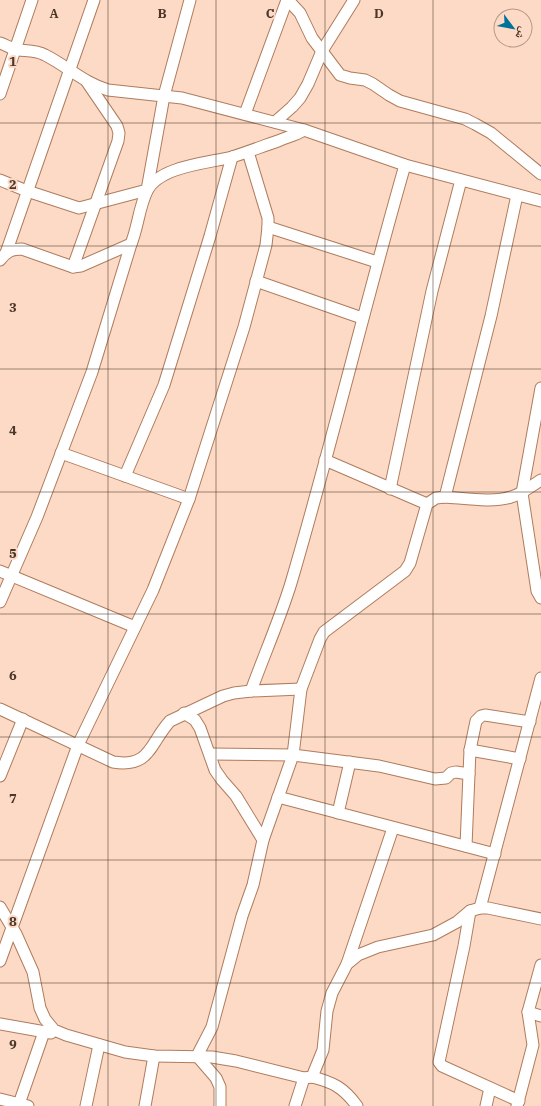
<svg xmlns="http://www.w3.org/2000/svg" width="541" height="1106" font-family="'IBM Plex Serif','Noto Naskh Arabic',serif">
  <style>
    .lines { fill: none; stroke-linecap: round; stroke-linejoin: round }
    .minor-casing { stroke: #af7c5c; stroke-width: 13 }
    .minor { stroke: #fff; stroke-width: 11 }
    .grid { fill: none; stroke: #4c3628; stroke-width: 1; stroke-opacity: 0.55 }
    .grid-label { font-size: 13px; text-anchor: middle; font-weight: bold; fill: #4c3628; stroke: #fcdac6; stroke-width: 4; stroke-linejoin: round; paint-order: stroke }
  </style>
  <rect width="100%" height="100%" fill="#fcdac6"/>
  <g class="lines">
    <!-- minor casing -->
    <g class="minor-casing">
      <g id="minor">
        <polyline points="288,0 300,13 312,38 340,75 350,78 365,80 373,84 389,95 400,101 465,119 475,124 491,133 541,174"/>
        <path d="M 0,43 C 6,45 12,49 18,50 C 27,51 36,50 45,55 C 67,66 84,83 108,90 L 182,98 L 304,130 C 296,135 287,137 278,141 C 263,146 248,152 232,157 C 209,163 159,166 147,191 C 139,207 138,227 131,244 L 81,266 L 73,267 L 22,249 C 11,249 6,252 0,260"/>
        <polyline points="0,94 32,0"/>
        <polyline points="245,114 287,0"/>
        <polyline points="275,122 292,107 300,98 308,84 322,51 354,0"/>
        <polyline points="304,130 405,165 541,201"/>
        <polyline points="0,180 27,191 79,208 147,190 164,96 190,0"/>
        <polyline points="268,227 377,262"/>
        <polyline points="6,253 94,0"/>
        <polyline points="73,267 118,141 119,133 117,126 87,82"/>
        <polyline points="256,281 362,318"/>
        <polyline points="541,388 522,493 537,591 541,598"/>
        <polyline points="61,453 189,499"/>
        <polyline points="325,460 427,504"/>
        <polyline points="125,476 164,385 210,236 232,157"/>
        <polyline points="390,489 432,291 461,180"/>
        <polyline points="445,497 491,316 517,195"/>
        <polyline points="0,571 135,627"/>
        <polyline points="0,602 37,517 92,372 131,244"/>
        <path d="M 251,691 C 264,655 280,619 291,583 C 332,444 365,304 405,165"/>
        <path d="M 0,709 L 113,762 C 151,768 149,744 170,721 L 223,696 L 234,693 L 251,691 L 301,689"/>
        <polyline points="184,713 195,720 200,728 215,770 222,780 236,796 263,840"/>
        <polyline points="470,750 520,759"/>
        <polyline points="210,754 293,755 379,766 435,779 446,778 451,773 456,772 469,774"/>
        <polyline points="0,776 23,719"/>
        <polyline points="278,797 495,854"/>
        <polyline points="338,813 350,762"/>
        <polyline points="466,846 470,750 476,721 481,716 485,715 530,722"/>
        <polyline points="0,907 16,934 33,972 40,1008 45,1019 54,1030 66,1035 125,1052 154,1056 212,1057 236,1061 304,1078 312,1077 323,1050 327,1011 332,993 347,964 358,955 378,947 433,935 457,922 470,911 480,908 488,908 541,919"/>
        <polyline points="480,908 541,678"/>
        <polyline points="470,911 464,946 439,1062 442,1066 519,1101"/>
        <polyline points="0,961 78,745 153,590 189,499 244,327 266,245 268,227 268,218 248,152"/>
        <polyline points="347,964 393,828"/>
        <polyline points="528,1012 541,1016"/>
        <polyline points="0,1024 51,1033"/>
        <path d="M 312,1077 C 333,1082 344,1088 357,1106"/>
        <polyline points="0,1099 28,1106"/>
        <polyline points="19,1104 44,1032"/>
        <polyline points="86,1106 99,1045"/>
        <polyline points="145,1106 154,1056"/>
        <path d="M 220,1106 L 220,1087 L 216,1078 L 197,1056 L 212,1027 L 242,916 L 253,885 L 263,840 L 293,755 L 301,689 L 320,639 L 324,632 L 405,571 L 410,563 L 427,504 L 436,498 L 445,497 C 463,498 494,503 511,497 C 522,494 531,486 541,480"/>
        <polyline points="295,1106 304,1078"/>
        <polyline points="486,1106 490,1088"/>
        <polyline points="517,1106 533,1045 528,1012 541,965"/>
      </g>
    </g>
    <!-- minor -->
    <use href="#minor" class="minor"/>
  </g>
  <!-- grid -->
  <path class="grid" d="M 108,0 L 108,1106M 216,0 L 216,1106M 325,0 L 325,1106M 433,0 L 433,1106M 0,123 L 541,123M 0,246 L 541,246M 0,369 L 541,369M 0,492 L 541,492M 0,614 L 541,614M 0,737 L 541,737M 0,860 L 541,860M 0,983 L 541,983"/>
  <g class="grid-label">
    <text x="54" y="18">A</text>
    <text x="162" y="18">B</text>
    <text x="270" y="18">C</text>
    <text x="379" y="18">D</text>
    <text x="13" y="66">1</text>
    <text x="13" y="189">2</text>
    <text x="13" y="312">3</text>
    <text x="13" y="435">4</text>
    <text x="13" y="558">5</text>
    <text x="13" y="680">6</text>
    <text x="13" y="803">7</text>
    <text x="13" y="926">8</text>
    <text x="13" y="1049">9</text>
  </g>
  <!-- north arrow -->
  <g transform="translate(513 28) rotate(122)"><circle r="19" fill="#fcdac6" stroke="#b69887"/>
  <path d="M0-3L7 15L0 10L-7 15Z" fill="#00719b"/>
  <text y="-6" font-size="11" font-weight="bold" text-anchor="middle" fill="#4c3628">ش</text>
  </g>
</svg>
